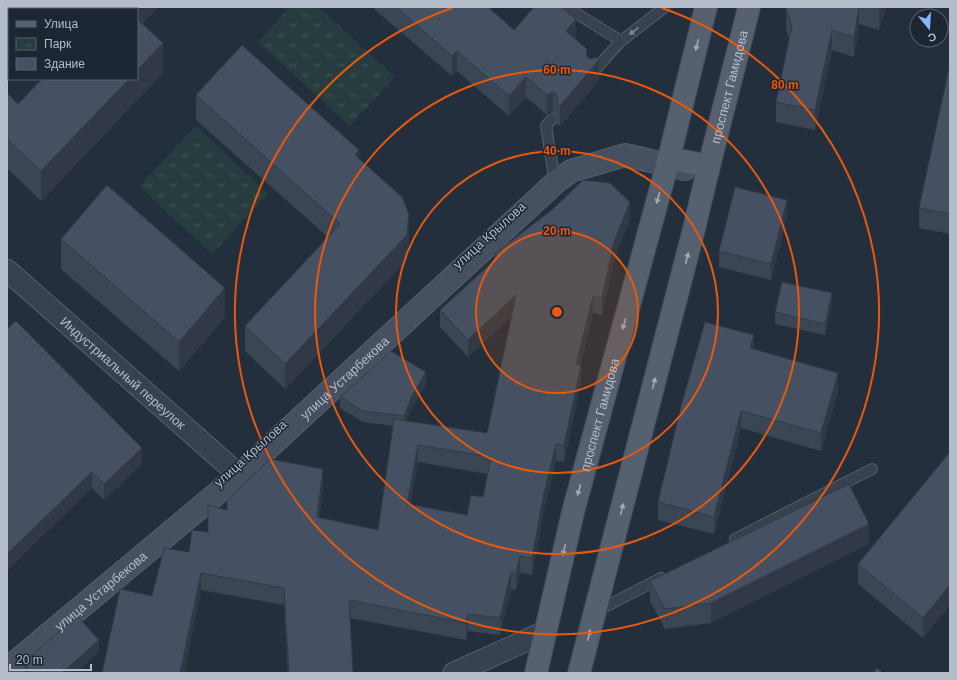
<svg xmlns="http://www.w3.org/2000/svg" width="957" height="680" font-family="Helvetica,sans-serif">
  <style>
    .park { fill: url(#park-tufts) }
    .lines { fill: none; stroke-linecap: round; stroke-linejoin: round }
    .service-casing { stroke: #565f6c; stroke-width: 12 }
    .minor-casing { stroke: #565f6c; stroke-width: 23 }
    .secondary-casing { stroke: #565f6c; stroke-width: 24 }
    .primary-casing { stroke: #414a57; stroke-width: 24 }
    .service { stroke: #38414e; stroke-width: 10 }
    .minor { stroke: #38414e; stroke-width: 21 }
    .secondary { stroke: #465061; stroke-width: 22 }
    .primary { stroke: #56606e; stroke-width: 22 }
    .wall { fill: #3b4654; fill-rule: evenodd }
    .shaded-wall { fill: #303945 }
    .building { fill: #455162; stroke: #303945; fill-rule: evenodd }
    .oneway { fill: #7c8592 }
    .oneway2 { fill: #a1aab7 }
    .ring { fill: none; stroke: #e8590c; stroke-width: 2 }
    .labels { text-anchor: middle; stroke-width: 3; stroke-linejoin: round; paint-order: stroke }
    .street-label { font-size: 13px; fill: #b4bcc9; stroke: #1d2633 }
    .centre { fill: #e8590c; stroke: #1d2633; stroke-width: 2 }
    .ring-label { font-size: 12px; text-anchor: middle; font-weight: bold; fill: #e8590c; stroke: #1d2633; stroke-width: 3; stroke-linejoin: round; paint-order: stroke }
  </style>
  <defs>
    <pattern id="park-tufts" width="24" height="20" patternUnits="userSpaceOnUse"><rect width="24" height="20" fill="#263c3f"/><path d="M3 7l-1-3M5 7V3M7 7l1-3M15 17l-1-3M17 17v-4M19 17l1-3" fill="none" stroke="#435659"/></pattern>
  </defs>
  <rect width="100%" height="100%" fill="#242f3e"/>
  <!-- park -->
  <g class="park">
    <polygon points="7,7 45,7 47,9 9,9 9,77 7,75"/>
    <polygon points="290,7 318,7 395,77 350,126 258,42"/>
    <polygon points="196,126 268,194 212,254 139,186"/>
  </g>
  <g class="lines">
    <!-- service casing -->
    <g class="service-casing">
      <g id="service">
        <polyline points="566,7 621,41"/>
        <polyline points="592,73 621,41 665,7"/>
        <polyline points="552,119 546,126 555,183"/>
        <polyline points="735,539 872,469"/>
        <polyline points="597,611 661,578"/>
      </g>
    </g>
    <!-- minor casing -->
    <g class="minor-casing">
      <g id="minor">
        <path id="s1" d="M 7,270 L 239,475"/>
        <polyline points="454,673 545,632"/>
      </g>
    </g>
    <!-- secondary casing -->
    <g class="secondary-casing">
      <g id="secondary">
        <path id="s2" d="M 7,669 L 239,475 L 555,183 L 571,171 L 625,155 L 685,169"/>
      </g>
    </g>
    <!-- primary casing -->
    <g class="primary-casing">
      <g id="primary">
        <polyline points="669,158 708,166"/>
        <path id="s3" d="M 536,673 L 573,512 L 669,158 L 706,7"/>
        <path id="s4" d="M 579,673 L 694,229 C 711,155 731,81 749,7"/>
      </g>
    </g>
    <!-- service -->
    <use href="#service" class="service"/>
    <!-- minor -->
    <use href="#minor" class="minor"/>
    <!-- secondary -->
    <use href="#secondary" class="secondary"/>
    <!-- primary -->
    <use href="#primary" class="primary"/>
  </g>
  <!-- wall -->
  <g class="wall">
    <polygon points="103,7 158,7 142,24 163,73 41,201 7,168 7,93 18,104 137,79 137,9 106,9"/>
    <polygon points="372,7 488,7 514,30 576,40 587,56 599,80 560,126 557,124 556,114 553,113 547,115 526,97 509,116 457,71 452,76"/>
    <polygon points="787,7 886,7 879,30 859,24 854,57 832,50 815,130 776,122 776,102 789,39 786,29 786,9"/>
    <polygon points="950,63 950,234 919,228 919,208"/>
    <polygon points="196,95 359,158 409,239 407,260 285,389 245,351 245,326 328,237 196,120"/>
    <polygon points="787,216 771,280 719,267 719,251"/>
    <path d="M 630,219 L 614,259 L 602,315 L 593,313 L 580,365 L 581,382 L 564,462 L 556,461 L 544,510 L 532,575 L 520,573 L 516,590 L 511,589 L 500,635 L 468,631 L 466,640 L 350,618 L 353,673 L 288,673 L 284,605 L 201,590 L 184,673 L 102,673 L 152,596 L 189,552 L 227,510 L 323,486 L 319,518 L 378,530 L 393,426 L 363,422 L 340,408 L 340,397 L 426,384 L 412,408 L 406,421 L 487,433 L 512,316 L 468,357 L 440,327 L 440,310 L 494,260 L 494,254 ZM 418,462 L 488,474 L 483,497 L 467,515 L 410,505 Z"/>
    <polygon points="61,239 225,317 179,371 61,269"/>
    <polygon points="832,304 825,335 775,324 775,312"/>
    <polygon points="7,329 142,464 104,500 92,488"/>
    <polygon points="754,349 838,390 821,451 741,428 714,534 658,520 658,502"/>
    <polygon points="950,452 950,605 923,638 858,584 858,564"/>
    <polygon points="869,544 711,623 665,629 650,601 650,581"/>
    <polygon points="99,652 75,673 23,673 23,663"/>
  </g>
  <!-- shaded-wall -->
  <g class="shaded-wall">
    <polygon points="134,7 158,7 137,30 137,9 134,9"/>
    <polygon points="859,7 859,24 854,57 854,37"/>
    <polygon points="880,7 886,7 879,30 879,10"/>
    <polygon points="576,19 576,40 566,31"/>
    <polygon points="832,30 832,50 815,130 815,110"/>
    <polygon points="163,43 163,73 41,201 41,171 129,79 137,79 137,70"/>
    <polygon points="457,51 457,71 452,76 452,56"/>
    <polygon points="599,60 599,80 560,126 560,106"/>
    <polygon points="526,77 526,97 509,116 509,96"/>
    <polygon points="553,92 553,113 547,115 547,95"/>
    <polygon points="359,150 359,175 355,155"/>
    <polygon points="787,200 787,216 771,280 771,264"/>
    <polygon points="630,202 630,219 614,259 602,315 602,298 614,242"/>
    <polygon points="409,214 409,239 407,260 285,389 285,364"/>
    <polygon points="225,288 225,317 179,371 179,342"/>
    <polygon points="832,293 832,304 825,335 825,324"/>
    <polygon points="516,295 516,312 468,357 468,340"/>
    <polygon points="593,296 593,313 576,381 576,364"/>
    <polygon points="754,335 754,353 750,348"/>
    <polygon points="581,365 581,382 564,462 564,445"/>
    <polygon points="426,372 426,384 412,408 404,428 404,416 412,396"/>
    <polygon points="838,373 838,390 821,451 821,433"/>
    <polygon points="741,411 741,428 714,534 714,517"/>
    <polygon points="556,444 556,461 544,510 532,575 532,558 544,493"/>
    <polygon points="418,445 418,462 407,521 407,504"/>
    <polygon points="142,448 142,464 104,500 104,484"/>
    <polygon points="323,469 323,486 317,534 317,517"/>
    <polygon points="92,472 92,488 7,571 7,554"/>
    <polygon points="869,524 869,544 711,623 711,603"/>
    <polygon points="520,556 520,573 516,590 516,573"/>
    <polygon points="511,572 511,589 500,635 500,618"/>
    <polygon points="201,573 201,590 184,673 180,673"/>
    <polygon points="950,585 950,605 923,638 923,618"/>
    <polygon points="468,614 468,631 466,640 466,623"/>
    <polygon points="99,640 99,652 75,673 62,673"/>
  </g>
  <!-- building -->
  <g class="building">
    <polygon points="111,7 124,7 126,9 109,9"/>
    <polygon points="396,7 488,7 514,30 534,7 561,7 576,19 566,31 587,49 586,54 588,58 591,59 596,57 599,60 560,106 557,103 558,99 556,94 553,92 547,95 526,77 509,96 457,51 452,56"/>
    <polygon points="787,7 859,7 854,37 832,30 815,110 776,102 792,26 786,9"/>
    <polygon points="868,7 880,7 879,10"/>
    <polygon points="137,19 163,43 137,70"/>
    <polygon points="242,45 359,150 355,155 402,197 409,214 407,235 285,364 245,326 340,224 196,95"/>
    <polygon points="950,63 950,214 919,208"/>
    <polygon points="42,79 129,79 41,171 7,139 7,93 18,104"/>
    <path d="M 583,180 L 610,183 L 630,202 L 614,242 L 602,298 L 593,296 L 576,364 L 581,365 L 564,445 L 556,444 L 544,493 L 532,558 L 520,556 L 516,573 L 511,572 L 500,618 L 468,614 L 466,623 L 349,600 L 353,673 L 289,673 L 284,588 L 201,573 L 180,673 L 102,673 L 120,589 L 152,596 L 164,548 L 189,552 L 192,530 L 208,532 L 208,505 L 227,510 L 227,501 L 270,459 L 323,469 L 317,517 L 378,530 L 394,419 L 487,433 L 516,295 L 468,340 L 440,310 L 498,257 L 494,254 L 553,209 ZM 418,445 L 491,457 L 483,497 L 471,495 L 467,515 L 407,504 Z"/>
    <polygon points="107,185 225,288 179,342 61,239"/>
    <polygon points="735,187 787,200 771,264 719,251"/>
    <polygon points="782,282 832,293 825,324 775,312"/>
    <polygon points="16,321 142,448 104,484 92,472 7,554 7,329"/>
    <polygon points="705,322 754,335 750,348 838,373 821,433 741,411 714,517 658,502 681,406"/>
    <polygon points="391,351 426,372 412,396 404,416 363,411 340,397"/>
    <polygon points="950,452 950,585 923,618 858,564"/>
    <polygon points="849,484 869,524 711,603 665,609 650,581"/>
    <polygon points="77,616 99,640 62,673 32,673 23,663"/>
    <polygon points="877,668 883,673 873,673"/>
  </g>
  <!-- one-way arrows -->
  <defs><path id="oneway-solid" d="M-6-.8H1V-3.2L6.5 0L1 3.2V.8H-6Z"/></defs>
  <use class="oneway" href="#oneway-solid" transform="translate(634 31) rotate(142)"/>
  <g class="oneway2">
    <use href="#oneway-solid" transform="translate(697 45) rotate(104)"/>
    <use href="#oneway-solid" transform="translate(658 198) rotate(105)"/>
    <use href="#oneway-solid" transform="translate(687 258) rotate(-76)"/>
    <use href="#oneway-solid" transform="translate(624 324) rotate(105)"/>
    <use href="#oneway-solid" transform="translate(654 383) rotate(-76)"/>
    <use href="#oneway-solid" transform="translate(579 490) rotate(105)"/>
    <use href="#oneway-solid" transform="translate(622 509) rotate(-76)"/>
    <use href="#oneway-solid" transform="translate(564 550) rotate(103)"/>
    <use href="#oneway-solid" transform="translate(589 635) rotate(-76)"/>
  </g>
  <!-- distance rings -->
  <circle cx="557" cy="312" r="81" fill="#e8590c" fill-opacity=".12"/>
  <g class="ring">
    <circle cx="557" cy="312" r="81"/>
    <circle cx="557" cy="312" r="161"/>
    <circle cx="557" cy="312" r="242"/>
    <path d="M662 8A322 322 0 1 1 452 8"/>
  </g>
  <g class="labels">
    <!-- street labels -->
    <g class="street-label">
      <text dy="5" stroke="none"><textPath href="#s4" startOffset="605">проспект Гамидова</textPath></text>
      <text transform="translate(489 235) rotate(-42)" y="5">улица Крылова</text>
      <text dy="5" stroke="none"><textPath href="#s1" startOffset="155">Индустриальный переулок</textPath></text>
      <text dy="5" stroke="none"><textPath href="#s2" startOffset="446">улица Устарбекова</textPath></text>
      <text dy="5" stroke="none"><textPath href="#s3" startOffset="266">проспект Гамидова</textPath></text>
      <text transform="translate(250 453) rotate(-42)" y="5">улица Крылова</text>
      <text dy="5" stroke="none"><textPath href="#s2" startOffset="122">улица Устарбекова</textPath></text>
    </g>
  </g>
  <circle cx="557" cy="312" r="6" class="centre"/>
  <g class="ring-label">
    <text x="557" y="74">60 m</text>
    <text x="785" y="89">80 m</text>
    <text x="557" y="155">40 m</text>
    <text x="557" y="235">20 m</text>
  </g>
  <!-- border -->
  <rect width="957" height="680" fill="none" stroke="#b4bcc9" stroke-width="16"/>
  <!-- legend -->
  <rect x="8" y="8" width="130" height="72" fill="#1d2633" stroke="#59626f"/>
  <rect x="16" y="21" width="20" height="6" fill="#56606e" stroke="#59626f"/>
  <text x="44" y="28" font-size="12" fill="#b4bcc9">Улица</text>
  <rect x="16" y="38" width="20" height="12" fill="url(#park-tufts)" stroke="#59626f"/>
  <text x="44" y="48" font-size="12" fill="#b4bcc9">Парк</text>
  <rect x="16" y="58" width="20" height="12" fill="#455162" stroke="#59626f"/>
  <text x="44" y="68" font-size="12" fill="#b4bcc9">Здание</text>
  <!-- north arrow -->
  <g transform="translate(929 28) rotate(162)"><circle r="19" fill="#1d2633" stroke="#59626f"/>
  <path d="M0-3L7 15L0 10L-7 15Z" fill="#8ab4f8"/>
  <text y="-6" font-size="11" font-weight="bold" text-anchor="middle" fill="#b4bcc9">С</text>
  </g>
  <!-- scale -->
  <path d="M10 664v6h81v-6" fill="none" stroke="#b4bcc9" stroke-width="2"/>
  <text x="16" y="664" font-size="12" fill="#b4bcc9" stroke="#1d2633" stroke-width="3" paint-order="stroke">20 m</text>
</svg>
